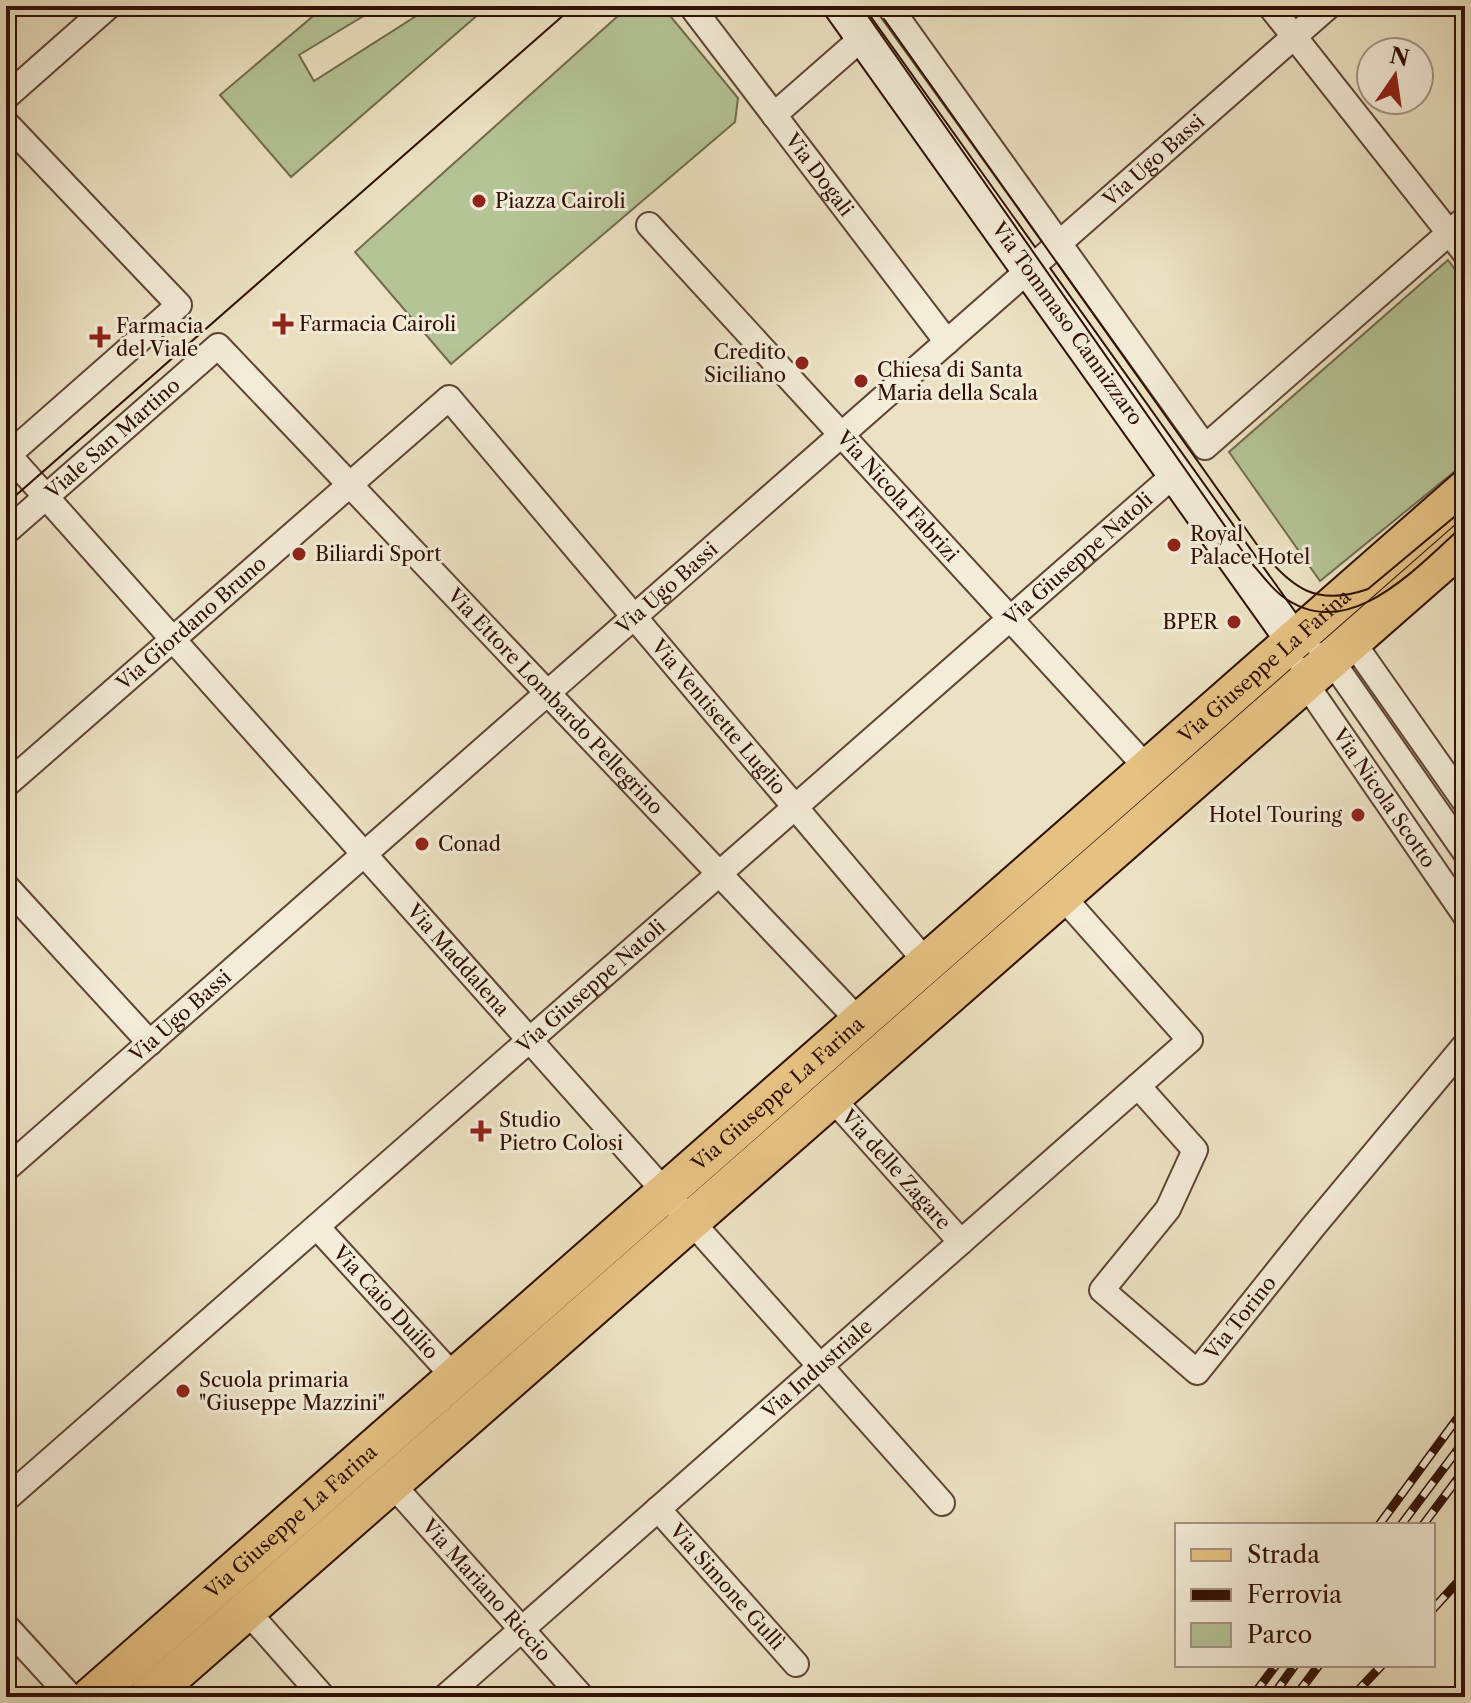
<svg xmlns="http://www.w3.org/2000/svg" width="1471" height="1703" font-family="'Libre Caslon Text',serif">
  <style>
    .green { fill: #b4c496; stroke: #726a4d; stroke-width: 2 }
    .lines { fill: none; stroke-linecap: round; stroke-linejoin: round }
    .street-casing { stroke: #5f4434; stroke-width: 28 }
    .secondary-casing { stroke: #301004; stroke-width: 38 }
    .primary-casing { stroke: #301004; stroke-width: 42 }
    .street { stroke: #f3ecd8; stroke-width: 24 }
    .secondary { stroke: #f3ecd8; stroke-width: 34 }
    .primary { stroke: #e6c182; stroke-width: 38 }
    .tram { stroke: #301004; stroke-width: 2 }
    .rail-casing { stroke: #301004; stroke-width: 9 }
    .rail { stroke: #f3ecd8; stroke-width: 6; stroke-dasharray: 18; stroke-linecap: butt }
    .poi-dot { fill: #8f2418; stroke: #f3ecd8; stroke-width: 3 }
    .labels { text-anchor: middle; stroke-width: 6; stroke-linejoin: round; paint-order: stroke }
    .street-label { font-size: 20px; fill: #301004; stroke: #f3ecd8 }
    .poi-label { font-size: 20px; fill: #301004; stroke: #f3ecd8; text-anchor: start }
  </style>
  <rect width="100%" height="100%" fill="#ece2c3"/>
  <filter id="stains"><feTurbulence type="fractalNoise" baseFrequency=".0025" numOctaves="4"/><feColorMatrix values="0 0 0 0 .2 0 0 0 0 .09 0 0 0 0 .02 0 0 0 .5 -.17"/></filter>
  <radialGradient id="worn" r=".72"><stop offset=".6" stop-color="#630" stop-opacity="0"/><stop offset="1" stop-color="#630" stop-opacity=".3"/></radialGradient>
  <!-- green -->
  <g class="green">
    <polygon points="325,6 380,6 299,55 314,81 432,6 488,6 291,177 220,95"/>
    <polygon points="629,6 662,6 738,98 735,122 451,364 355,252"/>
    <polygon points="1448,260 1465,283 1465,463 1320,581 1229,452"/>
  </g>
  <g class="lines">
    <!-- street casing -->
    <g class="street-casing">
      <g id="street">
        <path id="s1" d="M 691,6 L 947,342"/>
        <polyline points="889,6 1205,447 1465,219"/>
        <polyline points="1270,6 1465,253"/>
        <polyline points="6,97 109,6"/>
        <polyline points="774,115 863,37"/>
        <polyline points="6,123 179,305 6,457"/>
        <path id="s2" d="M 649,225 L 1148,769"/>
        <path id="s3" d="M 6,452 L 942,1503"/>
        <path id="s4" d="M 6,532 L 218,346 L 860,1022"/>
        <polyline points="1352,641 1465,802"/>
        <polyline points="1321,655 1330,660 1341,674 1465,852"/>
        <path id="s5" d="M 1303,670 L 1315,697 L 1465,915"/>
        <path id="s6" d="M 6,785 L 449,398 L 927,963"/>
        <polyline points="6,886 150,1043"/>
        <path id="s7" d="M 1138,1086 L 1195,1150 L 1168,1209 L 1102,1290 L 1197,1372 L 1313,1227 L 1465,1045"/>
        <path id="s8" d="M 832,1098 L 961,1242"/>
        <path id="s9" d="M 6,1169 L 1329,6"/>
        <path id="s10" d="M 317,1227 L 455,1378"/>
        <path id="s11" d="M 392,1484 L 582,1697"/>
        <path id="s12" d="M 6,1499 L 1175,474"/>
        <path id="s13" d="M 658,1509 L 796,1664"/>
        <polyline points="247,1611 323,1697"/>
        <polyline points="6,1626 71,1697"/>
        <path id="s14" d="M 445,1697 L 1190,1040 L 1062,896"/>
      </g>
    </g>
    <!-- secondary casing -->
    <g class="secondary-casing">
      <g id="secondary">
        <path id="s15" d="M 841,6 L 1294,641"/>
      </g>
    </g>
    <!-- primary casing -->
    <g class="primary-casing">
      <g id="primary">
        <path id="s16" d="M 91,1697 L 1465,490"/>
        <polyline points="148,1697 1465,542"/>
      </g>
    </g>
    <!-- street -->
    <use href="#street" class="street"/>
    <!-- secondary -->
    <use href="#secondary" class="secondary"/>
    <!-- primary -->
    <use href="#primary" class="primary"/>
    <!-- tram -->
    <g class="tram">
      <path d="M 861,6 L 1248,559 C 1259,571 1269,586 1282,596 C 1349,647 1418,565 1465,524"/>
      <path d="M 884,19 L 1260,549 C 1292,589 1317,607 1368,589 L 1465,508"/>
      <polyline points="6,504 574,6"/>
    </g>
    <!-- rail casing -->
    <g class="rail-casing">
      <g id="rail">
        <polyline points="1379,1525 1465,1408"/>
        <polyline points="1401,1525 1465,1440"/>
        <polyline points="1423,1525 1465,1469"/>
        <polyline points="1433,1609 1465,1574"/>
        <polyline points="1252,1697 1276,1665"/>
        <polyline points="1272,1697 1295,1665"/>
        <polyline points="1295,1697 1319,1665"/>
        <polyline points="1352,1697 1382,1665"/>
      </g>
    </g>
    <!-- rail -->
    <use href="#rail" class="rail"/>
  </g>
  <!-- markers -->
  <g class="poi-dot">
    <circle cx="479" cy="201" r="8"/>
    <path d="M279 312h8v8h8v8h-8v8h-8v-8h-8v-8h8z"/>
    <path d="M96 325h8v8h8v8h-8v8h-8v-8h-8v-8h8z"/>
    <circle cx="802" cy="363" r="8"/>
    <circle cx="861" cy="381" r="8"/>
    <circle cx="1174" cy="545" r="8"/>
    <circle cx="299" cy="554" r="8"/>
    <circle cx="1234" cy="622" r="8"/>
    <circle cx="1358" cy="815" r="8"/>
    <circle cx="422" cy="844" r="8"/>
    <path d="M477 1119h8v8h8v8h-8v8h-8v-8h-8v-8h8z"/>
    <circle cx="183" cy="1391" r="8"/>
  </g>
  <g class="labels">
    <!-- street labels -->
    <g class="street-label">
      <text dy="7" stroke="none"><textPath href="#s9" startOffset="1528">Via Ugo Bassi</textPath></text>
      <text dy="7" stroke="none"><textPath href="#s1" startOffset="212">Via Dogali</textPath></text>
      <text dy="7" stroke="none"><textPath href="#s15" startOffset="390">Via Tommaso Cannizzaro</textPath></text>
      <text dy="7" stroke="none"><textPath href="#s4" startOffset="142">Viale San Martino</textPath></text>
      <text dy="7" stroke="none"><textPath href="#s2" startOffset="368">Via Nicola Fabrizi</textPath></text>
      <text dy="7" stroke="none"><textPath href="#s12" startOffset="1426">Via Giuseppe Natoli</textPath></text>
      <text dy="7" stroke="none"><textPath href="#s9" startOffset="880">Via Ugo Bassi</textPath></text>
      <text dy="7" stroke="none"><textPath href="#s6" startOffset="246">Via Giordano Bruno</textPath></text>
      <text dy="7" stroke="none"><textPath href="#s16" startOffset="1562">Via Giuseppe La Farina</textPath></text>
      <text dy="7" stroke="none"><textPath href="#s4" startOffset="772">Via Ettore Lombardo Pellegrino</textPath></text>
      <text dy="7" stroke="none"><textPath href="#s6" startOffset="1006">Via Ventisette Luglio</textPath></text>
      <text dy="7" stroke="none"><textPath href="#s5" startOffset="152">Via Nicola Scotto</textPath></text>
      <text dy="7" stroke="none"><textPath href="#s3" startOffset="680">Via Maddalena</textPath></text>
      <text dy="7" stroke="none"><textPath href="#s12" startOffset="778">Via Giuseppe Natoli</textPath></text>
      <text dy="7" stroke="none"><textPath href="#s9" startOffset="232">Via Ugo Bassi</textPath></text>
      <text dy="7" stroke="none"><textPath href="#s16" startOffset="914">Via Giuseppe La Farina</textPath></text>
      <text dy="7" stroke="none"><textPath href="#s8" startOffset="96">Via delle Zagare</textPath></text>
      <text dy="7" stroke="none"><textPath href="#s10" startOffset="102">Via Caio Duilio</textPath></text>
      <text dy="7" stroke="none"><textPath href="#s7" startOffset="450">Via Torino</textPath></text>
      <text dy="7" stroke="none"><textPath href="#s14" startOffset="496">Via Industriale</textPath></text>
      <text dy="7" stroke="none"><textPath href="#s16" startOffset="266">Via Giuseppe La Farina</textPath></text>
      <text dy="7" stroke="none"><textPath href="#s13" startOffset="104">Via Simone Gullì</textPath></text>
      <text dy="7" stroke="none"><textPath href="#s11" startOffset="142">Via Mariano Riccio</textPath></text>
    </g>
    <!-- poi labels -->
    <g class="poi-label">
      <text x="495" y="208">Piazza Cairoli</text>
      <text x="299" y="331">Farmacia Cairoli</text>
      <text x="116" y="333">Farmacia<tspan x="116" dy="23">del Viale</tspan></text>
      <text x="786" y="359" text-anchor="end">Credito<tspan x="786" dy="23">Siciliano</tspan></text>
      <text x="877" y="377">Chiesa di Santa<tspan x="877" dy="23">Maria della Scala</tspan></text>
      <text x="1190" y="541">Royal<tspan x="1190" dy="23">Palace Hotel</tspan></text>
      <text x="315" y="561">Biliardi Sport</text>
      <text x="1218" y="629" text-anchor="end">BPER</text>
      <text x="1342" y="822" text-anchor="end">Hotel Touring</text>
      <text x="438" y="851">Conad</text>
      <text x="499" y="1127">Studio<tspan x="499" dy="23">Pietro Colosi</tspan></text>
      <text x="199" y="1387">Scuola primaria<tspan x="199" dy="23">"Giuseppe Mazzini"</tspan></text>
    </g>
  </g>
  <!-- margin -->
  <rect width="1471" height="1703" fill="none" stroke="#ece2c3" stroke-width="32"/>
  <rect x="8" y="8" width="1455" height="1687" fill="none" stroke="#301004" stroke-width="4"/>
  <rect x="16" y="16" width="1439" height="1671" fill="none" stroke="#301004" stroke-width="2"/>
  <!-- legend -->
  <rect x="1175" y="1523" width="260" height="144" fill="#f3ecd8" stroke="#a59483" stroke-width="2"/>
  <rect x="1191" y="1549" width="40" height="12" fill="#e6c182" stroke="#a59483" stroke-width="2"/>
  <text x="1247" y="1563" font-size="24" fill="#301004">Strada</text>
  <rect x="1191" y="1589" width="40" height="12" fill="#301004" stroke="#a59483" stroke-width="2"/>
  <text x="1247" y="1603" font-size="24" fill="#301004">Ferrovia</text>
  <rect x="1191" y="1623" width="40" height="24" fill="#b4c496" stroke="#a59483" stroke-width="2"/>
  <text x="1247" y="1643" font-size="24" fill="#301004">Parco</text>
  <!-- north arrow -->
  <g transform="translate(1395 76) rotate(13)"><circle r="38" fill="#f3ecd8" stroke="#a59483" stroke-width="2"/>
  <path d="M0-6L14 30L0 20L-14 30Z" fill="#8f2418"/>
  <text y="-12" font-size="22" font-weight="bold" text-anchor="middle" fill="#301004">N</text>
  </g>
  <rect width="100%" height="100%" filter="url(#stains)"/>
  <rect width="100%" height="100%" fill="url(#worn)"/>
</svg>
